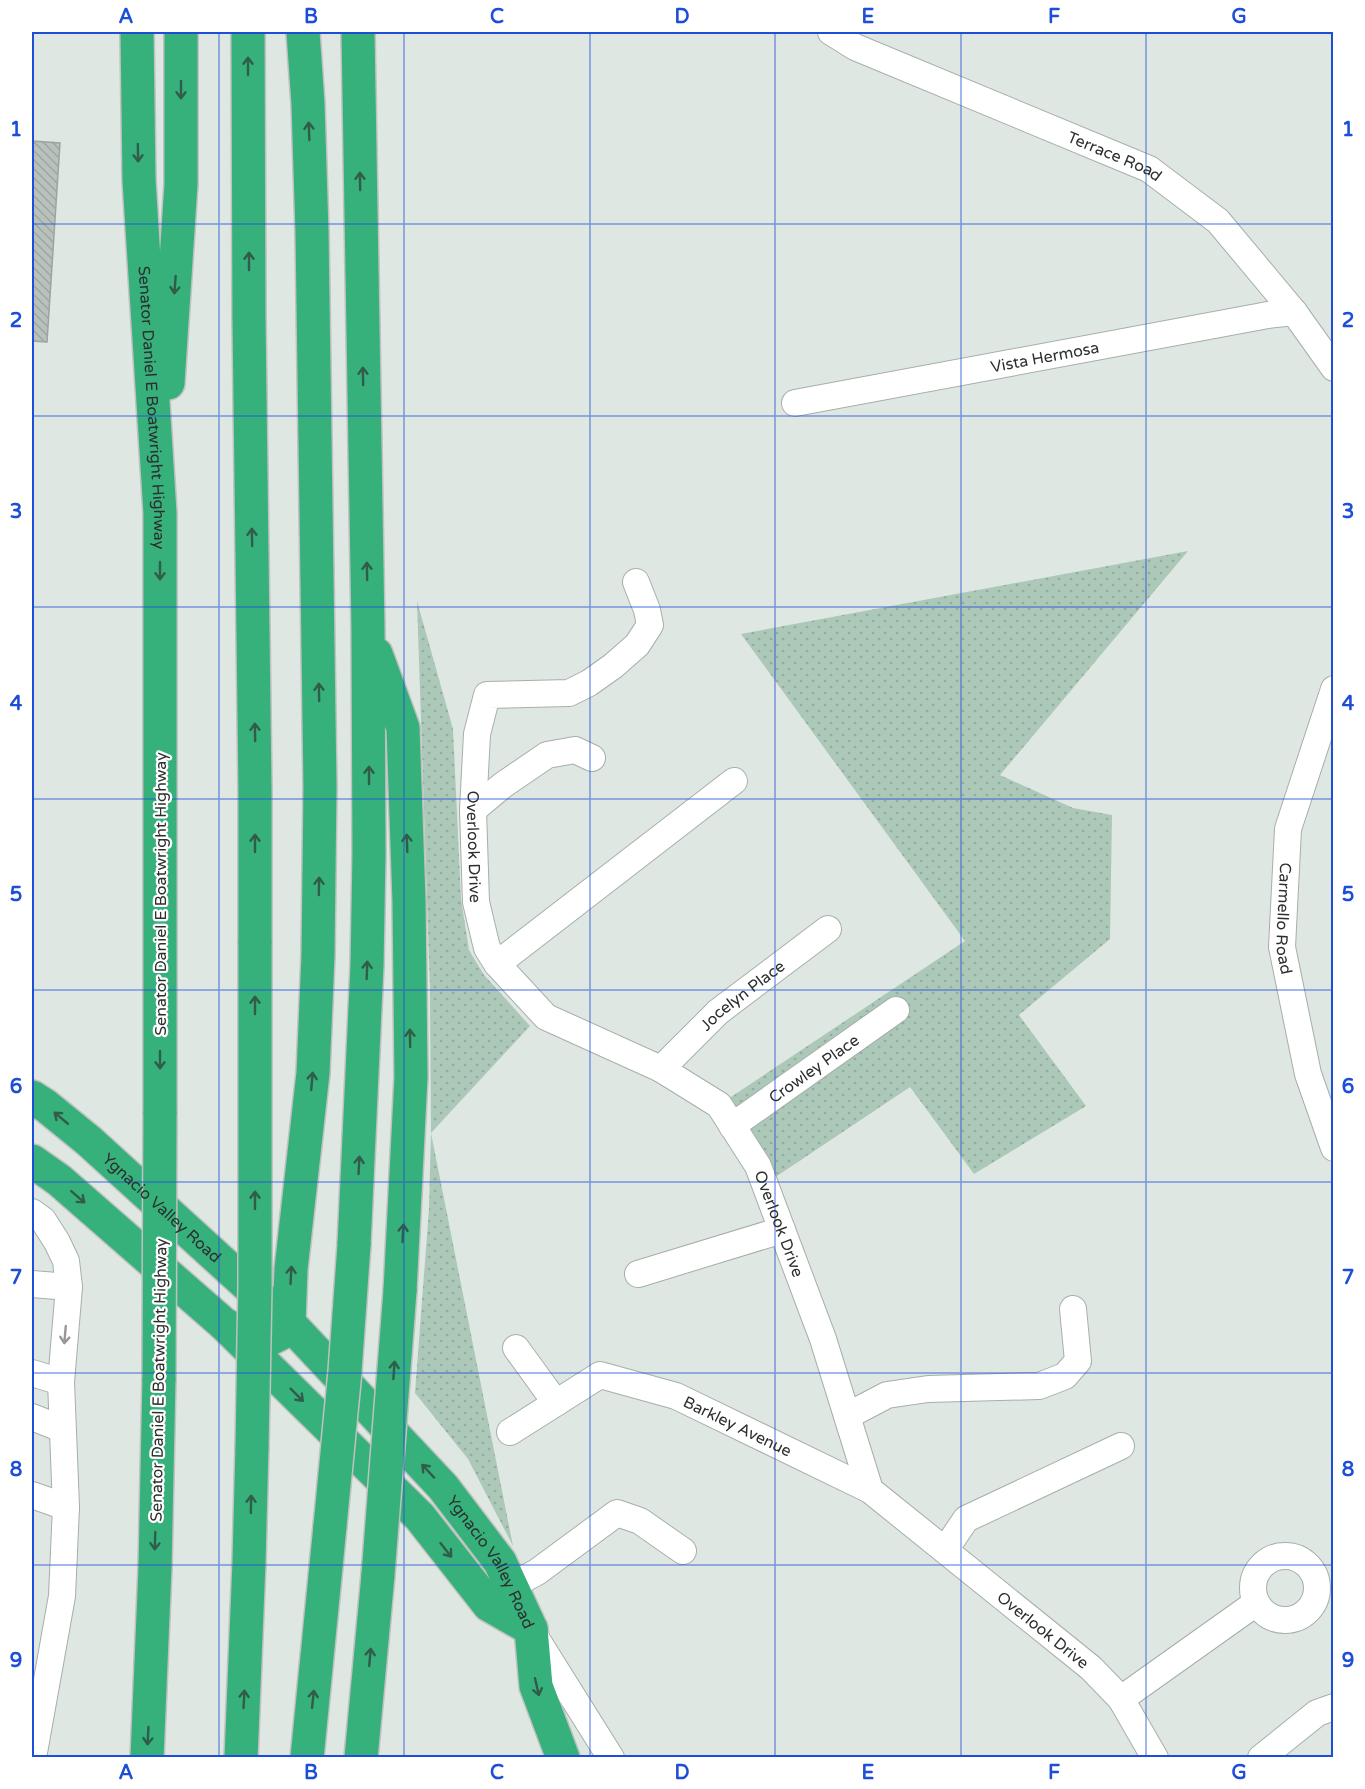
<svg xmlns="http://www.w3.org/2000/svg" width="1365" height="1789" font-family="'Varela Round',sans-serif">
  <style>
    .grass { fill: url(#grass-dots) }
    .building { fill: url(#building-back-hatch); stroke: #9ca49f; stroke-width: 1.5 }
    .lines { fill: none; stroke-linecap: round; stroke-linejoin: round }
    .minor-casing { stroke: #a7afaa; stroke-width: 28 }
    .highway-casing { stroke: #c0c1c0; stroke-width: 36 }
    .minor { stroke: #fff; stroke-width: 26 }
    .highway { stroke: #36b17c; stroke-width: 33 }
    .highway-bridge-casing { stroke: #c0c1c0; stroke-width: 36; stroke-linecap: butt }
    .highway-bridge { stroke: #36b17c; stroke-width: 33 }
    .oneway { stroke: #305c49 }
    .oneway2 { stroke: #969796 }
    .grid { fill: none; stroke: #1d4ed8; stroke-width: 1.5; stroke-opacity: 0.55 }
    .labels { text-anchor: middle; stroke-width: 4.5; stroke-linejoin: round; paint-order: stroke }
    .street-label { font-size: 16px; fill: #2c2f2d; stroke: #fff }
    .neatline { fill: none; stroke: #1d4ed8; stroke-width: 2 }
    .grid-label { font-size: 20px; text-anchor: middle; font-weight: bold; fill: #1d4ed8 }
  </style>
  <defs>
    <pattern id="grass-dots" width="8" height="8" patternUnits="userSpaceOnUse" patternTransform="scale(1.5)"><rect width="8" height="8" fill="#acc8b8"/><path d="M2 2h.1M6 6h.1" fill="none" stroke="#94ac9e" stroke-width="1.8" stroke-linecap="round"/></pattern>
    <pattern id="building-back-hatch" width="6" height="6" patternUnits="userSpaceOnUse" patternTransform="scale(1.5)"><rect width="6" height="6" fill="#b9c1bc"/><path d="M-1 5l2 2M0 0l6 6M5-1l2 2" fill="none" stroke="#9fa6a2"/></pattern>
  </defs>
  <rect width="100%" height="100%" fill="#dfe7e2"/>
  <!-- grass -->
  <g class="grass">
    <polygon points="1188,551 1000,775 1073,808 1112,815 1110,939 1019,1015 1086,1106 974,1174 910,1087 765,1184 719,1105 965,941 741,634"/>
    <polygon points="417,601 453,729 461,899 469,950 484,975 530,1026 431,1133 513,1546 468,1459 415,1393 429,1209 431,1133 430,989"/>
  </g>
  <!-- building -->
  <polygon class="building" points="32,141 60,143 47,342 32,341"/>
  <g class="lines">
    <!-- minor casing -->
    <g class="minor-casing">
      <g id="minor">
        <path id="s1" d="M 831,32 L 855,47 L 1149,169 L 1218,221 L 1294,312 L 1334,368"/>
        <path id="s2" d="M 795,403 L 1268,315 L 1294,312"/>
        <path id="s3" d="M 636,582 L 647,610 L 650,625 L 637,645 L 613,666 L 589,683 L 569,693 L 487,695 L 477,734 L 473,810 L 476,902 L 487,948 L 497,964 L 546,1017 L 661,1069 L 719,1105 L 758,1166 L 823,1339 L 870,1490 L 1091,1668 L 1121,1699 L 1155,1758"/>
        <path id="s4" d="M 1334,689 L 1288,829 L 1282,947 L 1308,1074 L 1334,1148"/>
        <polyline points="473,810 503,785 547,755 575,750 592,758"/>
        <polyline points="497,964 734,781"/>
        <path id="s5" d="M 661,1069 L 718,1012 L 828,929"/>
        <path id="s6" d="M 732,1126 L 896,1010"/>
        <polyline points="32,1212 43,1220 57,1242 66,1261 69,1287 61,1382 66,1507 62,1596 33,1758"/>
        <polyline points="638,1274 782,1230"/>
        <polyline points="32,1284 69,1287"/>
        <polyline points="516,1348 556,1403"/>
        <polyline points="32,1373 61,1382"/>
        <polyline points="847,1416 887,1395 928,1389 1039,1386 1065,1376 1078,1361 1073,1309"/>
        <polyline points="32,1417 62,1429"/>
        <path id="s7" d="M 510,1432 L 600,1375 L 676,1396 L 870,1490"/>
        <polyline points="32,1495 66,1507"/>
        <polyline points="945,1550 966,1519 1121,1446"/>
        <circle cx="1285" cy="1588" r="32"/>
        <polyline points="511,1586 537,1572 617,1513 640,1521 683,1551"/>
        <polyline points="532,1632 611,1758"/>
        <polyline points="1121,1699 1256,1603"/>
        <polyline points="1261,1758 1317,1713 1334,1707"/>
      </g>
    </g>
    <!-- highway casing -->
    <g class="highway-casing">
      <g id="highway">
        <path id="s8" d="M 137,32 L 139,180 L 160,513 L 160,1114"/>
        <polyline points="248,32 249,319 255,790 255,943"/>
        <polyline points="168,383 181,184 181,32"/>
        <polyline points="376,654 403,728 409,901 411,1077 400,1291"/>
        <path id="s9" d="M 32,1097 L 46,1106 L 89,1141 L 289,1323 L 443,1487 L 500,1562 L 531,1629 L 536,1686 L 563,1758"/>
        <polyline points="32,1161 59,1180 225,1325 420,1517 489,1605 531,1629"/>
        <polyline points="354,1245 367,966 369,854 368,629 358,32"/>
        <polyline points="225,1325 260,1340 266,1340 272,1338 280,1334 289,1323 291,1269 313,1073 318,956 320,787 312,232 308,104 303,32"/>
        <polyline points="147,1758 155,1568 159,1378"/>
        <polyline points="241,1758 249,1562 252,1447"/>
        <polyline points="307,1758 330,1526"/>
        <polyline points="361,1758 378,1575"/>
      </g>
    </g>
    <!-- minor -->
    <use href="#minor" class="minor"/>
    <!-- highway -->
    <use href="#highway" class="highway"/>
    <!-- highway-bridge casing -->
    <g class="highway-bridge-casing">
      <g id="highway-bridge">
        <polyline points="159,1378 160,1114"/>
        <polyline points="252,1447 255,1285 255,943"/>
        <polyline points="330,1526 345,1371 354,1245"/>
        <polyline points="378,1575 400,1291"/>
      </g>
    </g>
    <!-- highway-bridge -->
    <use href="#highway-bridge" class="highway-bridge"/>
  </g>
  <!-- one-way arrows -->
  <defs><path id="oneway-shaft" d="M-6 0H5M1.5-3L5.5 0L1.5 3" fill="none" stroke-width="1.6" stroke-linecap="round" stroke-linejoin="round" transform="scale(1.5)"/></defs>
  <g class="oneway">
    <use href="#oneway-shaft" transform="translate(248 66) rotate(-90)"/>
    <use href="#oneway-shaft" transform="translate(181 90) rotate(90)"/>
    <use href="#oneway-shaft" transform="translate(309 131) rotate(-92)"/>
    <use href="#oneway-shaft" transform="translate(138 153) rotate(89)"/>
    <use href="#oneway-shaft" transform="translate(360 181) rotate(-91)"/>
    <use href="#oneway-shaft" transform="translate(249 261) rotate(-90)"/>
    <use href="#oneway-shaft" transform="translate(175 285) rotate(94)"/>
    <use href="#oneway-shaft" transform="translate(363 376) rotate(-91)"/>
    <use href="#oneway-shaft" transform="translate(252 537) rotate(-91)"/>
    <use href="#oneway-shaft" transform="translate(160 571) rotate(90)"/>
    <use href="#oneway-shaft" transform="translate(367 571) rotate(-91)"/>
    <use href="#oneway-shaft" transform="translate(319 692) rotate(-91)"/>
    <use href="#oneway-shaft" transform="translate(255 732) rotate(-91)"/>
    <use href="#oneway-shaft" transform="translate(369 775) rotate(-90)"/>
    <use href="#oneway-shaft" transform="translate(255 843) rotate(-90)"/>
    <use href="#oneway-shaft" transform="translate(407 843) rotate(-92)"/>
    <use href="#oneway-shaft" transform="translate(319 886) rotate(-89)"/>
    <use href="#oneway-shaft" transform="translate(367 970) rotate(-88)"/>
    <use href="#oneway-shaft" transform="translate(255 1005) rotate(-90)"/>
    <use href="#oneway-shaft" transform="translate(410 1038) rotate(-91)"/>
    <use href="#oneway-shaft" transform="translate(160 1060) rotate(90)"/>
    <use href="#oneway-shaft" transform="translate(312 1081) rotate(-85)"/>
    <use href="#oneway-shaft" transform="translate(61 1118) rotate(-140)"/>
    <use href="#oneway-shaft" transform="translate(359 1165) rotate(-87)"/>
    <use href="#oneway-shaft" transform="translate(78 1197) rotate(41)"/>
    <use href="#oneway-shaft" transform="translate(255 1200) rotate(-90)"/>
    <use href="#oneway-shaft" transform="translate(403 1233) rotate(-87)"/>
    <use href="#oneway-shaft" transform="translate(291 1275) rotate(-87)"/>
    <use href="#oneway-shaft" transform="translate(394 1370) rotate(-86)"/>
    <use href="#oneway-shaft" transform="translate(297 1395) rotate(45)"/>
    <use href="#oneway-shaft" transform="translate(428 1471) rotate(-133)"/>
    <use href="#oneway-shaft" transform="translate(251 1504) rotate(-89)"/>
    <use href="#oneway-shaft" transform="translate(155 1541) rotate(92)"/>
    <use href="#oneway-shaft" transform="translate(446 1550) rotate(52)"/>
    <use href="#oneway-shaft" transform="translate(370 1657) rotate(-85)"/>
    <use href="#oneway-shaft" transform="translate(537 1687) rotate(77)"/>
    <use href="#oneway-shaft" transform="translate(244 1699) rotate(-87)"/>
    <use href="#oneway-shaft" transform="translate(313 1699) rotate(-84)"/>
    <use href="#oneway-shaft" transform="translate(148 1736) rotate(93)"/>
  </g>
  <use class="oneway2" href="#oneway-shaft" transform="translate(65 1335) rotate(95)"/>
  <!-- grid -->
  <path class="grid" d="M 219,32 L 219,1758M 404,32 L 404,1758M 590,32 L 590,1758M 775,32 L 775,1758M 961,32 L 961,1758M 1146,32 L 1146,1758M 32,224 L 1334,224M 32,416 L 1334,416M 32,607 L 1334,607M 32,799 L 1334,799M 32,990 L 1334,990M 32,1182 L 1334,1182M 32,1373 L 1334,1373M 32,1565 L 1334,1565"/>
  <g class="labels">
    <!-- street labels -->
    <g class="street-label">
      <text dy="6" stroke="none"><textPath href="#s1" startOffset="310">Terrace Road</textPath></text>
      <text dy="6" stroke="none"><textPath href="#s2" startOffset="254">Vista Hermosa</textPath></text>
      <text dy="6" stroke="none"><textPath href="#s8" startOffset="376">Senator Daniel E Boatwright Highway</textPath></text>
      <text dy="6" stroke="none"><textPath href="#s3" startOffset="388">Overlook Drive</textPath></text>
      <text transform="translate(160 894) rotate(-90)" y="6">Senator Daniel E Boatwright Highway</text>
      <text dy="6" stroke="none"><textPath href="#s4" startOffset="237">Carmello Road</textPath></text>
      <text dy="6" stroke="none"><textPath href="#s5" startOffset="110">Jocelyn Place</textPath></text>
      <text dy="6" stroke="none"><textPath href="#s6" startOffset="100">Crowley Place</textPath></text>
      <text dy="6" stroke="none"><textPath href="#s9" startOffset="171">Ygnacio Valley Road</textPath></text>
      <text dy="6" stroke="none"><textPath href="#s3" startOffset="910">Overlook Drive</textPath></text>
      <text transform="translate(158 1380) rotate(-89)" y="6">Senator Daniel E Boatwright Highway</text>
      <text dy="6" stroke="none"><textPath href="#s7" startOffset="254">Barkley Avenue</textPath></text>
      <text dy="6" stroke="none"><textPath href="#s9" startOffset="657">Ygnacio Valley Road</textPath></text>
      <text dy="6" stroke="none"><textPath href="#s3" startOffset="1414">Overlook Drive</textPath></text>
    </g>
  </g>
  <!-- border -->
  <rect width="1365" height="1789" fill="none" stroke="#ffffff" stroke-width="66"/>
  <rect x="33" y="33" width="1299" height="1723" class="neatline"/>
  <g class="grid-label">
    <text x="126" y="23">A</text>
    <text x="311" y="23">B</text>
    <text x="497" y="23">C</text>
    <text x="682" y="23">D</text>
    <text x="868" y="23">E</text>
    <text x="1054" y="23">F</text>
    <text x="1239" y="23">G</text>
    <text x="16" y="136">1</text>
    <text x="1348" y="136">1</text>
    <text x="16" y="327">2</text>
    <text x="1348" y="327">2</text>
    <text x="16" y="518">3</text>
    <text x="1348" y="518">3</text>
    <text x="16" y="710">4</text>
    <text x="1348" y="710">4</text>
    <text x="16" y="901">5</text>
    <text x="1348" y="901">5</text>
    <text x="16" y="1093">6</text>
    <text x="1348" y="1093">6</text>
    <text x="16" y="1284">7</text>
    <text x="1348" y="1284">7</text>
    <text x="16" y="1476">8</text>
    <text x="1348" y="1476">8</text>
    <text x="16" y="1667">9</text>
    <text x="1348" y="1667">9</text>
    <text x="126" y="1779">A</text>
    <text x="311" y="1779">B</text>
    <text x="497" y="1779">C</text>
    <text x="682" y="1779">D</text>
    <text x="868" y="1779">E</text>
    <text x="1054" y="1779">F</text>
    <text x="1239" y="1779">G</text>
  </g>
</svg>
